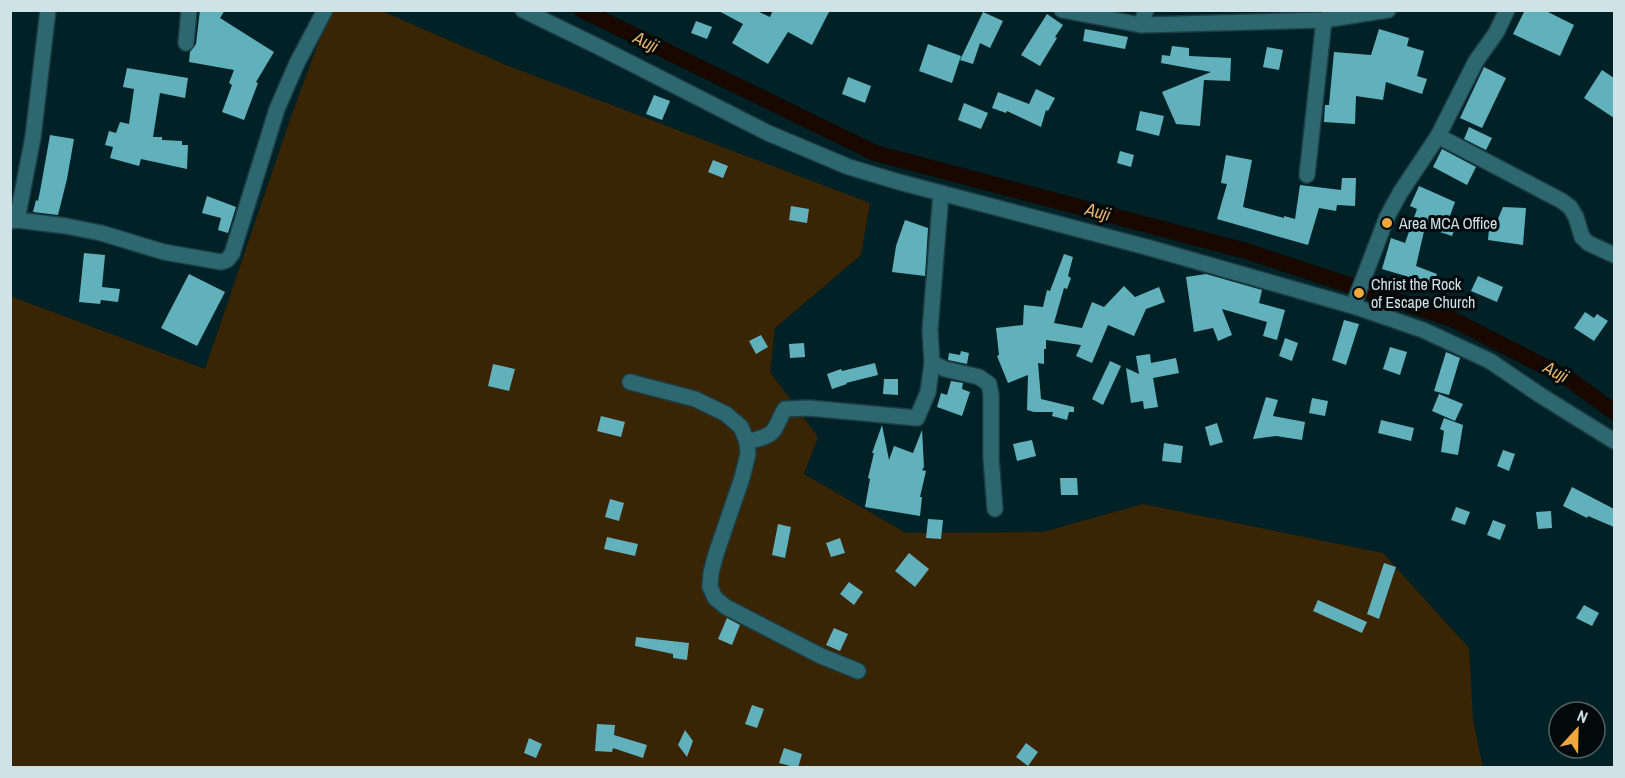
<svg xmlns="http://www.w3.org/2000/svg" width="1625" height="778" font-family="'Archivo Narrow',sans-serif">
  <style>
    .green { fill: #392404 }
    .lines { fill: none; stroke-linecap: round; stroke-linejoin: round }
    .canal { stroke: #180800; stroke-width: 16 }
    .building { fill: #61b1bd }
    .minor-casing { stroke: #1d3d42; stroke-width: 18 }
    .minor { stroke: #2d6871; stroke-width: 15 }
    .poi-dot { fill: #eea73d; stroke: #01090b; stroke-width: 2 }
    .labels { text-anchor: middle; stroke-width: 6; stroke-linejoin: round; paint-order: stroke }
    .poi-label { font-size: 16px; fill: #cfe2e5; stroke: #01090b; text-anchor: start }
    .water-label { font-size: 18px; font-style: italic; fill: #eab46b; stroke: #01090b }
  </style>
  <rect width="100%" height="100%" fill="#002227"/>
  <!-- green -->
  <polygon class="green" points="330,11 382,11 506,65 870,203 861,255 775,328 770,372 818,437 804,474 906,533 1043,532 1143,504 1383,553 1469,648 1473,720 1483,767 11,767 10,296 205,369 293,111"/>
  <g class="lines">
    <!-- canal -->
    <polyline class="canal" points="582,10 875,153 1246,251 1452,319 1569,379 1614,412"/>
  </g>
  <!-- building -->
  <g class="building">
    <polygon points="200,10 225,10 220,18 274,52 256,82 258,83 244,120 222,112 232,85 229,83 234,70 189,62 190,52 196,44"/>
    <polygon points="717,10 755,10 770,17 773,10 830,10 812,45 788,32 768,64 732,43 743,24"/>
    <polygon points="1525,10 1544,10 1574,25 1560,56 1513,34"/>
    <polygon points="983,12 1003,21 990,48 980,43 973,64 960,60"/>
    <polygon points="1047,14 1063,25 1055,37 1057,38 1040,66 1021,55"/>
    <polygon points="696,21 712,27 707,39 691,33"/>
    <polygon points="1085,29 1128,37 1125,49 1083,41"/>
    <polygon points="1379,29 1409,38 1407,46 1424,51 1417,76 1427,79 1422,94 1386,82 1383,100 1356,96 1355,124 1324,122 1325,105 1329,105 1334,52 1371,55"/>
    <polygon points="928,44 961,56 952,83 919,71"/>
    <polygon points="1172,46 1189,48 1189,56 1231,58 1230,81 1204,80 1200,126 1176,124 1162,92 1211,72 1161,63 1162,55 1170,56"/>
    <polygon points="1267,47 1283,50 1279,70 1263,67"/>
    <polygon points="1484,67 1506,78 1482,128 1460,118"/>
    <polygon points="127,68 188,78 185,98 160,93 153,137 162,137 162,140 182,141 182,145 188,145 187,169 141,159 139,166 110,158 113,147 105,145 109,131 116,133 120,122 129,124 134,89 123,87"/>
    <polygon points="1602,70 1614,78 1614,118 1584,98"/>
    <polygon points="848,77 871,86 865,103 842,94"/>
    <polygon points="1036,89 1055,98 1048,111 1046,110 1041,127 1007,111 1006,113 992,108 998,92 1029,104"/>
    <polygon points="654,95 670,101 662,120 646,114"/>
    <polygon points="964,103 988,113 981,129 958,120"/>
    <polygon points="1140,111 1164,116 1159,136 1136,130"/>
    <polygon points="1469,127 1492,138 1486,150 1464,139"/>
    <polygon points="50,135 74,139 67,179 58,215 33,212 36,200 38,201 41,186"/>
    <polygon points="1442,149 1476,167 1467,185 1433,167"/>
    <polygon points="1120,151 1134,155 1131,167 1117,163"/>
    <polygon points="1226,155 1252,160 1243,207 1284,218 1284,216 1295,219 1300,185 1341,190 1342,178 1356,178 1355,206 1337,205 1336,211 1319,208 1308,245 1217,219 1227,184 1221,183"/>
    <polygon points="713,160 728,166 723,178 708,172"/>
    <polygon points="1419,186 1455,202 1448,221 1457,223 1452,236 1425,227 1416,266 1437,274 1431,289 1415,283 1416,279 1382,269 1391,238 1405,243 1417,209 1410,206"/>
    <polygon points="207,196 236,207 228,233 218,230 221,218 202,213"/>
    <polygon points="791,206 809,209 807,223 789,220"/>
    <polygon points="1503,207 1526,208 1523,245 1488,240 1490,218 1497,221"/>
    <polygon points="905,220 928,228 925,276 892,272 896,246"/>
    <polygon points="84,253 105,255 102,287 120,289 118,302 101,300 100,304 79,302"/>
    <polygon points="1064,254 1073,257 1068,276 1071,278 1067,289 1064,288 1054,323 1082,328 1092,302 1104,307 1124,286 1135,297 1159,287 1165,302 1146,309 1134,336 1108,325 1092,363 1076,356 1081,345 1046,340 1046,349 1044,349 1044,364 1038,363 1041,399 1074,407 1074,412 1069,412 1067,420 1052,416 1053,412 1034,412 1027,410 1028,375 1008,383 997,356 999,355 996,328 1023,325 1024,305 1043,307 1047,290 1050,291"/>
    <polygon points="189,274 225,292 197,346 161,328"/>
    <polygon points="1206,274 1262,290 1259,303 1285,310 1277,340 1263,336 1267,322 1222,309 1232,335 1218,341 1213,328 1194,332 1186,277"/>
    <polygon points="1478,276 1503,287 1497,302 1471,291"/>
    <polygon points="1585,312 1594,318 1597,314 1608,321 1594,341 1574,328"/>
    <polygon points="1344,320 1359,324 1346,365 1332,360"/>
    <polygon points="761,335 768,347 756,354 749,341"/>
    <polygon points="1285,338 1298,343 1292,361 1279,356"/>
    <polygon points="804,343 805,357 790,358 789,344"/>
    <polygon points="1390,347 1407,352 1400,375 1383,369"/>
    <polygon points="961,351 969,353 967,364 948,360 949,353 960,355"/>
    <polygon points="1446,352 1460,358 1449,395 1434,391"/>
    <polygon points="1150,354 1151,363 1176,358 1179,373 1153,378 1158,407 1144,409 1143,401 1131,403 1126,368 1139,374 1136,356"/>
    <polygon points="1110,361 1121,366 1103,405 1092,399"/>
    <polygon points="875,363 878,375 846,383 847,384 832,389 827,374 841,369 842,371"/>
    <polygon points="493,364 515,369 509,391 488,386"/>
    <polygon points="884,379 898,379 898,395 883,394"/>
    <polygon points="951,381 963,383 962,389 970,392 962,416 937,407 941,393 947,395"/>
    <polygon points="1439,394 1463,404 1455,421 1432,411"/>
    <polygon points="1266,397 1278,400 1273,416 1305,422 1302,440 1276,436 1253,439"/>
    <polygon points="1312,398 1328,401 1325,416 1309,413"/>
    <polygon points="601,416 625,422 621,437 597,431"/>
    <polygon points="1444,418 1463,425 1458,455 1441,452 1444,431 1440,429"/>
    <polygon points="1381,420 1414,428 1411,441 1378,433"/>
    <polygon points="1217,423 1223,442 1210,446 1205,427"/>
    <polygon points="882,425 889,460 894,446 913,453 922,430 924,467 922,470 926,471 920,497 922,497 920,516 865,507 870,479 868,478 874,453 872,453"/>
    <polygon points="1032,440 1036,456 1017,461 1013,444"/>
    <polygon points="1164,443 1183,446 1181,463 1162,461"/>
    <polygon points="1503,450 1515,454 1509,471 1497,466"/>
    <polygon points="1060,478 1077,478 1078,495 1061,495"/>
    <polygon points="1572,487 1614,509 1614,527 1588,516 1587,518 1563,506"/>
    <polygon points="610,499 624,503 619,521 605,517"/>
    <polygon points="1456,507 1470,512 1465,525 1451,520"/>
    <polygon points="1551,511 1552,528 1538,529 1536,512"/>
    <polygon points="928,519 943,520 941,539 926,538"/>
    <polygon points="1493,520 1506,525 1500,540 1487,535"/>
    <polygon points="778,524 791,527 785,558 772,555"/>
    <polygon points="607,537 638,544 635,556 604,549"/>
    <polygon points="840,538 845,553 831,557 826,543"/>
    <polygon points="909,553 929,569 915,587 895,571"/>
    <polygon points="1384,563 1396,567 1379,619 1367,614"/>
    <polygon points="849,582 863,592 854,605 840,594"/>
    <polygon points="1318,600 1367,622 1362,633 1313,611"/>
    <polygon points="1584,605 1599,613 1592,626 1576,618"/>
    <polygon points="727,618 740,625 732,645 718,639"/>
    <polygon points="834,628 848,634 840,651 826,645"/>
    <polygon points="636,637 689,643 687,660 673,658 673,654 635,646"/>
    <polygon points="752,705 764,709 757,728 745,724"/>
    <polygon points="597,724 615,725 614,735 647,745 643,758 613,748 612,752 595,751"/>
    <polygon points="685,730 693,741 687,757 678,745"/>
    <polygon points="529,738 542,744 536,758 524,753"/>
    <polygon points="1026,743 1038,752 1028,766 1016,757"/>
    <polygon points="784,748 802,754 798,768 779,763"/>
  </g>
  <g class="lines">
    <!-- minor casing -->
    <g class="minor-casing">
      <g id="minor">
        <polyline points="523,10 601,48 768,133 849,167 899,182 1150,248 1353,306 1423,330 1490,361 1540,395 1614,441"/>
        <polyline points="1062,10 1141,25 1324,20 1388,10"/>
        <polyline points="1141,25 1146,10"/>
        <polyline points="186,43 189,10"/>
        <polyline points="1438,136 1562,201 1570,207 1576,217 1582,237 1588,243 1614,255"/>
        <polyline points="1307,175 1324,20"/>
        <polyline points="17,220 33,137 48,10"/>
        <polyline points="10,221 17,220 66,226 101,233 164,252 221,262 227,260 232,254 277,109 297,63 325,10"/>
        <polyline points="1353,306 1387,217 1400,193 1438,136 1476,61 1496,33 1507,10"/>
        <polyline points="932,363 945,369 979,377 989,384 991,395 991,458 995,509"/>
        <polyline points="630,382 695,399 726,414 741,427 747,442 748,454 742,478 716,554 711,573 710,587 715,598 726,607 821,656 858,671"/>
        <path d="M 747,442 C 756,439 768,438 774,430 C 778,424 781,415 785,409 L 809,408 L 917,418 L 928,392 L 932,363 L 930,330 L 941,193"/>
      </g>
    </g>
    <!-- minor -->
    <use href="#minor" class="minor"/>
  </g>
  <!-- markers -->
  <g class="poi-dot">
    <circle cx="1387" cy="223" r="6"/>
    <circle cx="1359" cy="293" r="6"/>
  </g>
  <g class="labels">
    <!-- poi labels -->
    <g class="poi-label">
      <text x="1399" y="229">Area MCA Office</text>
      <text x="1371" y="290">Christ the Rock<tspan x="1371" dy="18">of Escape Church</tspan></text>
    </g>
    <!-- water labels -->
    <g class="water-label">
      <text transform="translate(646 42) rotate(26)" y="6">Auji</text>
      <text transform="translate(1098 212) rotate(15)" y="6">Auji</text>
      <text transform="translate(1556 372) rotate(28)" y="6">Auji</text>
    </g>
  </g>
  <!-- border -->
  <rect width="1625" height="778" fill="none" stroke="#cfe2e5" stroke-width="24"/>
  <!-- north arrow -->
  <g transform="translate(1577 730) rotate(22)"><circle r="28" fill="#01090b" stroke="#536062" stroke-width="1.5"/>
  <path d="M0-4.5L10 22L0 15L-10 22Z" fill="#eea73d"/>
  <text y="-9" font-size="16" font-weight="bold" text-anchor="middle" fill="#cfe2e5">N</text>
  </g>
</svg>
